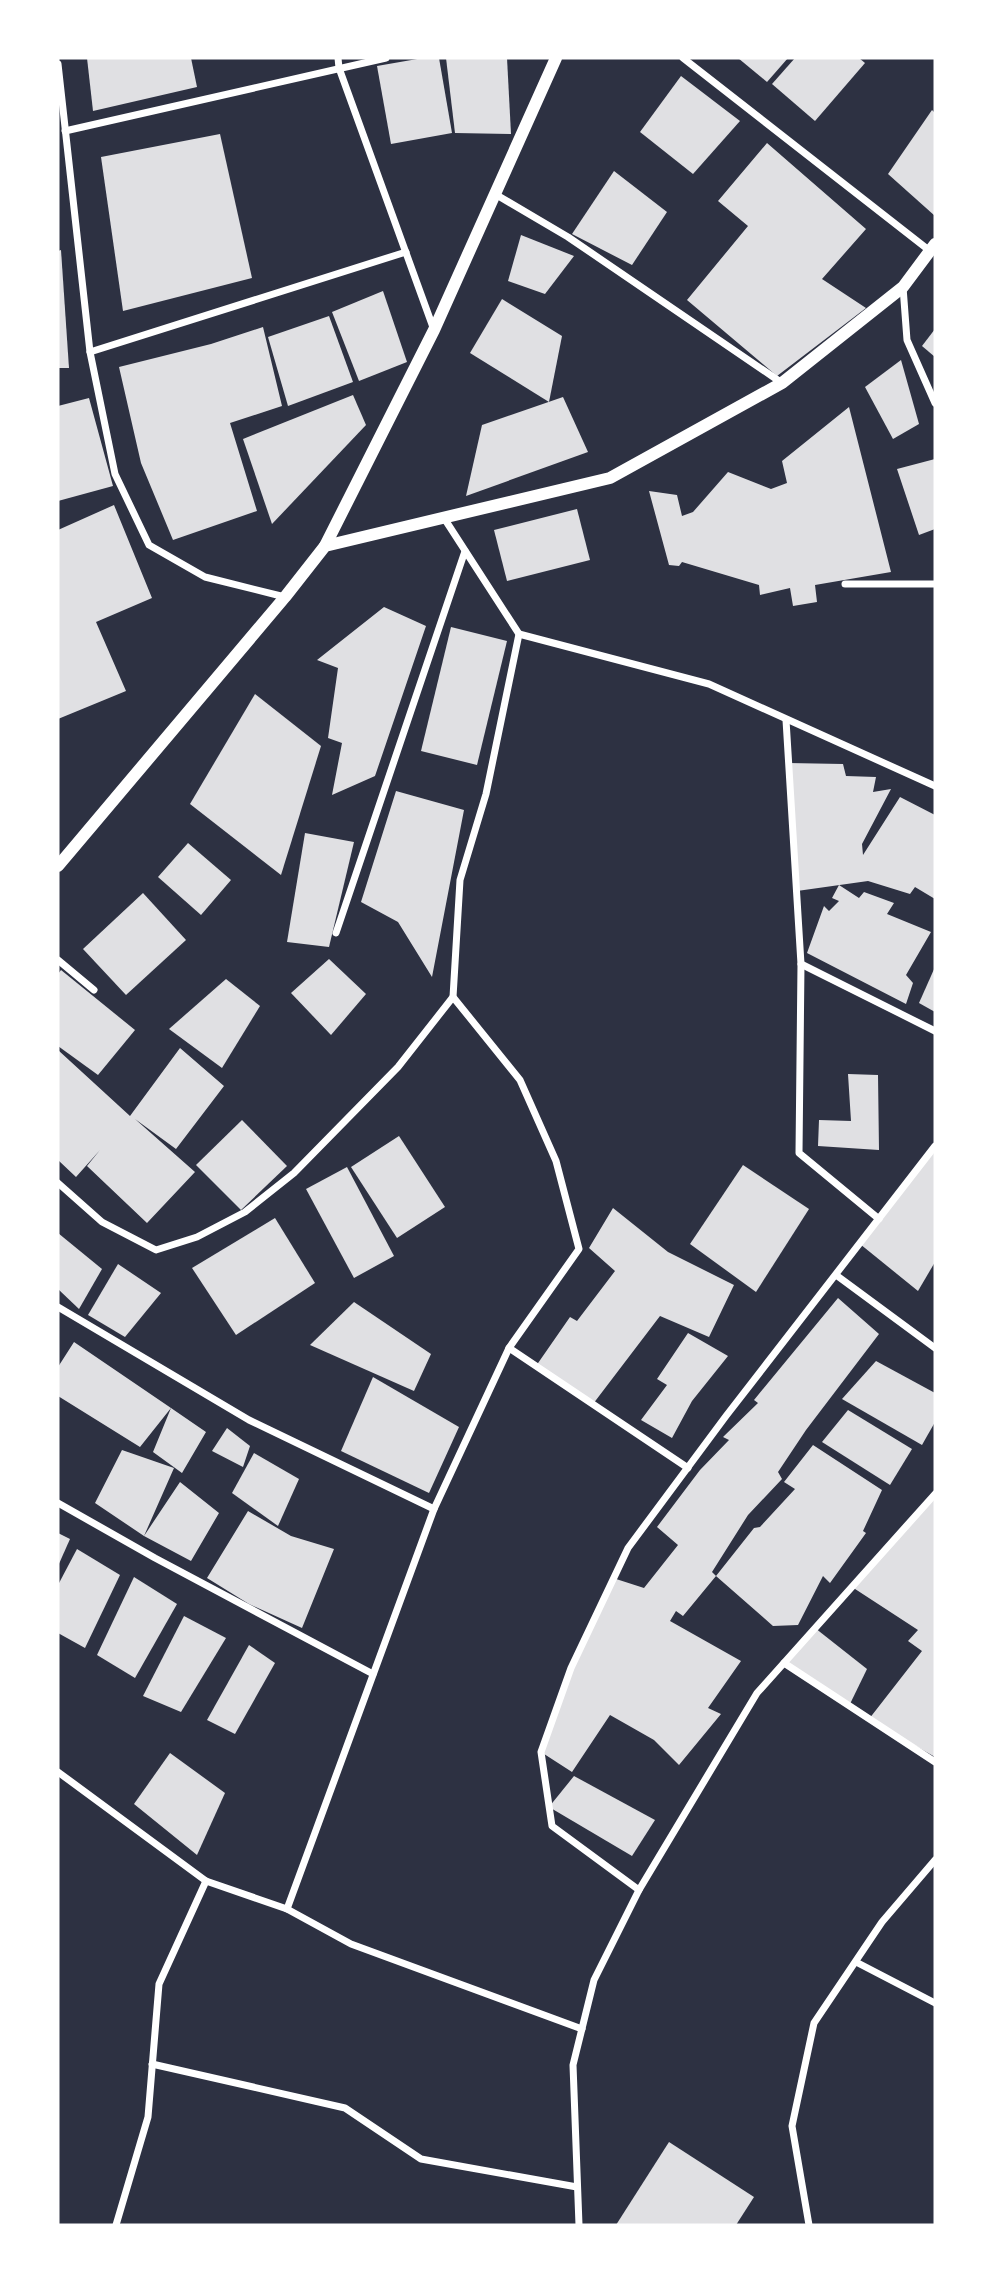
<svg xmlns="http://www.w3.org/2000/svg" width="993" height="2283" font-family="Poppins,sans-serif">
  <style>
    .building { fill: #e0e0e3 }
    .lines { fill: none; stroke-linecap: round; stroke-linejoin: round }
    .minor { stroke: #fff; stroke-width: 7 }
    .tertiary { stroke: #fff; stroke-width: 12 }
  </style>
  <rect width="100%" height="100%" fill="#2d3142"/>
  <!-- building -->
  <g class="building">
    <polygon points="87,58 191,58 197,87 93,111"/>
    <polygon points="423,58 439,58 452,133 391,144 377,66"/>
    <polygon points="446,58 507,58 511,134 455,133"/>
    <polygon points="738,58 788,58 767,82"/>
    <polygon points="795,58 859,58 865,63 815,121 772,84"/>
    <polygon points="681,76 740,121 693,174 640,132"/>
    <polygon points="932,110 935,113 935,216 888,174"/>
    <polygon points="220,134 252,278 123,311 101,157"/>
    <polygon points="767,143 866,229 822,279 866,308 777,376 687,300 748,226 718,201"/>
    <polygon points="614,171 667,212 632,265 572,234"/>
    <polygon points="521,235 574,256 545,294 508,281"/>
    <polygon points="61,250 69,368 58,368 58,251"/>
    <polygon points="383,291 407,362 359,381 332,312"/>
    <polygon points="502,299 562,336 549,402 470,353"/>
    <polygon points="329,316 353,382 288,406 268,337"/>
    <polygon points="263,327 282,406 230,423 257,511 173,540 141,463 119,367 211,344"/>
    <polygon points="935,329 935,357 922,346"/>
    <polygon points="901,360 919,424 893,439 865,387"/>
    <polygon points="353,395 366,425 272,524 243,439"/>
    <polygon points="563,397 588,452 466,496 482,425"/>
    <polygon points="89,398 113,486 58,501 58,406"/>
    <polygon points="849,407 891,572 815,585 817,602 793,606 790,588 760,595 759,585 682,562 679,566 669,565 649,491 677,495 682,516 693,512 728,472 771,489 787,483 782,461"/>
    <polygon points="935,459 935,529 919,535 897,469"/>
    <polygon points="114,505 152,598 96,622 126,691 58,719 58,530"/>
    <polygon points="577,509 590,560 507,581 494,530"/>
    <polygon points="384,607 426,626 375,776 332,795 342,743 328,738 338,668 317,660"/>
    <polygon points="451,627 507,641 477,765 421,751"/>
    <polygon points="255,694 321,746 281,875 190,804"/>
    <polygon points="788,763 843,764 846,776 876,777 873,792 891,789 862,844 863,855 900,797 935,815 935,899 915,887 910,894 868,881 797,891"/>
    <polygon points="396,791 464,810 432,977 398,922 361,902"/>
    <polygon points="305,833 354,842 329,947 287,942"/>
    <polygon points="188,843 231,880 201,915 158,877"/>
    <polygon points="839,885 859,898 864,892 894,903 887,914 931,932 906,975 913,983 906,1004 807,953 824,906 829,911 839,901 832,898"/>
    <polygon points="143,893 186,940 126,995 83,949"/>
    <polygon points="329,959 366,994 331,1035 291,993"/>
    <polygon points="935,967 935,1012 919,1003"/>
    <polygon points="61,970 135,1030 98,1075 58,1046 58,974"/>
    <polygon points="226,979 260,1006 222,1068 169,1029"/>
    <polygon points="180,1048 224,1086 176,1149 135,1119 195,1172 147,1223 87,1166 100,1150 76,1177 58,1160 58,1050 130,1116"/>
    <polygon points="848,1074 878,1075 879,1150 818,1146 819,1120 851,1121"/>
    <polygon points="242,1120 287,1166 241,1210 196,1165"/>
    <polygon points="399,1136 445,1207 397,1238 351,1167"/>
    <polygon points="935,1146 935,1262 918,1291 860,1244"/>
    <polygon points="743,1165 809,1209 756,1292 690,1244"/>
    <polygon points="347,1167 394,1256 354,1278 306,1189"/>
    <polygon points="613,1208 668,1252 734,1285 709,1337 660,1316 593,1404 536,1366 570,1317 577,1321 615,1271 589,1248"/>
    <polygon points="275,1218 315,1283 236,1335 192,1268"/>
    <polygon points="58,1233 102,1269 79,1309 58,1289"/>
    <polygon points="118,1264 161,1293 125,1337 88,1315"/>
    <polygon points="838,1298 879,1334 806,1430 778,1472 782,1479 748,1515 712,1572 716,1576 683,1616 676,1611 670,1621 741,1661 708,1708 721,1714 679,1765 654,1740 610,1715 572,1772 541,1752 571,1668 613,1578 644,1588 678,1545 657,1527 700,1470 729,1440 723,1437 758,1403 754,1400"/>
    <polygon points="354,1302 431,1354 414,1391 310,1345"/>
    <polygon points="688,1333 728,1356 692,1401 672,1438 641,1420 667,1385 657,1379"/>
    <polygon points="74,1342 171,1408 206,1432 182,1473 153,1452 171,1408 140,1447 58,1396 58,1367"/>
    <polygon points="876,1361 935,1393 935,1422 922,1445 842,1399"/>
    <polygon points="373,1377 459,1427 429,1493 341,1451"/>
    <polygon points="848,1410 912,1449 890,1485 822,1442"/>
    <polygon points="227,1428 250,1446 243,1467 212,1451"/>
    <polygon points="813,1445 882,1490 863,1531 866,1533 830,1583 823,1576 798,1625 773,1626 716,1576 754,1528 760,1527 795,1489 784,1482"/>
    <polygon points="122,1450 174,1468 144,1536 180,1482 219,1513 191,1561 144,1536 95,1503"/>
    <polygon points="254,1453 299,1479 278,1526 232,1493"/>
    <polygon points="935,1494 935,1757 869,1719 922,1651 908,1641 918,1630 852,1587"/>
    <polygon points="248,1511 291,1536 334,1549 302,1628 249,1604 207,1578"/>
    <polygon points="58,1533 70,1539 58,1566"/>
    <polygon points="77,1549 120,1575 85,1648 58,1633 58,1585"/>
    <polygon points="134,1577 177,1604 135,1678 97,1655"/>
    <polygon points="184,1616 226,1638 181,1712 143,1696"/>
    <polygon points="815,1628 867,1669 849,1706 784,1663"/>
    <polygon points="249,1645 275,1663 235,1734 207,1720"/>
    <polygon points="170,1753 225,1793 197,1855 134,1804"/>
    <polygon points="574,1776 655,1820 632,1856 549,1807"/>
    <polygon points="669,2142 754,2197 736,2225 616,2225"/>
  </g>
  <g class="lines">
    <!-- minor -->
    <g class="minor">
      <polyline points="338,58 339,68 434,330"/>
      <polyline points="683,58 930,251"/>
      <polyline points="58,64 90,352 115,474 149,545 205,577 285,597"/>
      <polyline points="65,131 386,58"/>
      <polyline points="495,194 568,237 782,383"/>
      <polyline points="903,287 907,340 935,403"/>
      <polyline points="90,352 406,252"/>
      <polyline points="845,584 935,584"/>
      <polyline points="519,634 709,684 935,786"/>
      <polyline points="786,720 801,964 799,1153 879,1219"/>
      <polyline points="336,933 465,551"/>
      <polyline points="58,960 94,990"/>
      <polyline points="801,964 935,1031"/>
      <polyline points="58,1183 102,1222 156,1250 197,1237 245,1212 294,1173 398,1067 453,997"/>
      <polyline points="836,1275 935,1348"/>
      <polyline points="58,1307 249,1420 434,1509"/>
      <polyline points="509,1348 688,1468"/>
      <polyline points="58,1503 155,1558 373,1674"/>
      <polyline points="784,1663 935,1762"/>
      <polyline points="58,1772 206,1881 287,1909 351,1944 582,2029"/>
      <polyline points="639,1890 552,1826 541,1752 571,1668 628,1548 726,1416 935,1146"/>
      <polyline points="287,1909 434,1509 509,1348 579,1249 556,1161 520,1080 453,997 460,880 486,794 519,634 444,518"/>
      <polyline points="856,1962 935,2003"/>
      <polyline points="152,2064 345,2108 421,2159 577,2187"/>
      <polyline points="116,2225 148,2117 159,1984 206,1881"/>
      <polyline points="579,2225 573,2065 594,1980 639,1890 757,1693 935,1494"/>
      <polyline points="809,2225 792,2126 814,2023 882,1922 935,1860"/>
    </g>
    <!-- tertiary -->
    <g class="tertiary">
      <polyline points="325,546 434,330 556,58"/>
      <polyline points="58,866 285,597 325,546 610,478 782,383 903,287 935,244"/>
    </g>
  </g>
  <!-- border -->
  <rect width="993" height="2283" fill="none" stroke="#ffffff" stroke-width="119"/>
</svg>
